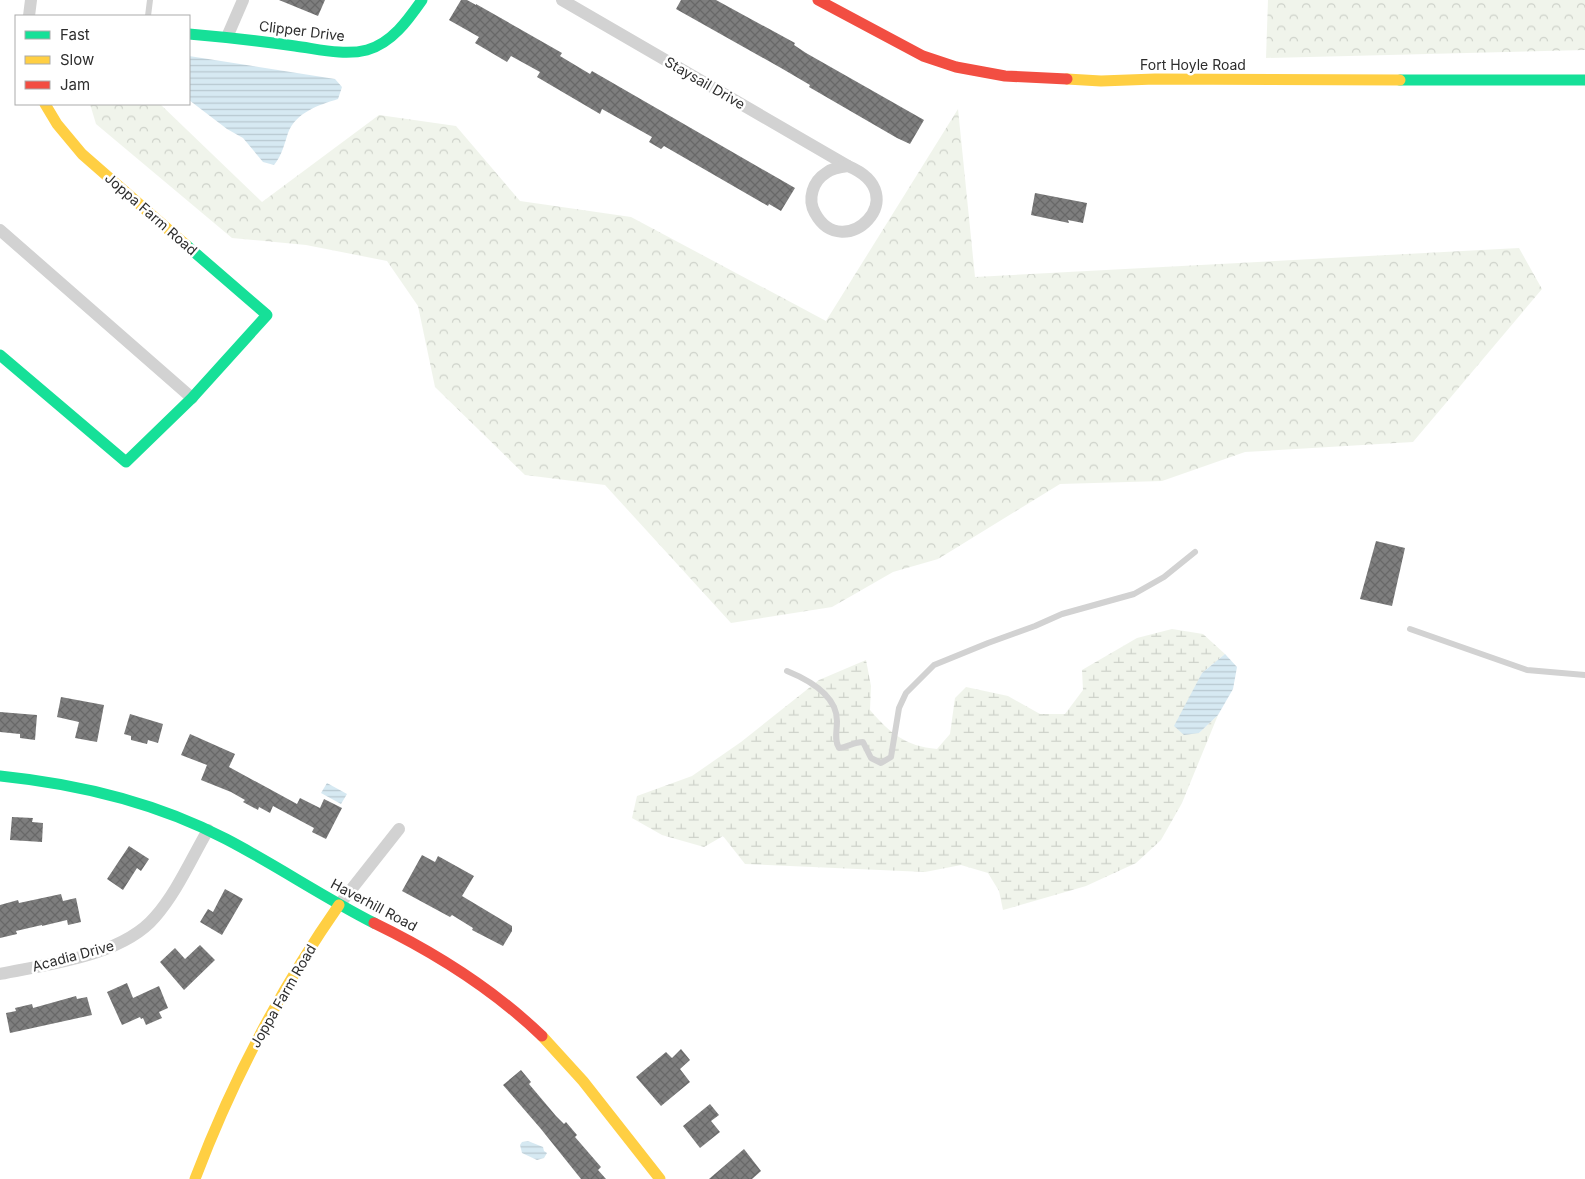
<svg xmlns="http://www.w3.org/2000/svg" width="1585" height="1179" font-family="Inter,sans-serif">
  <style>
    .forest { fill: url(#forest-crowns) }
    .wetland { fill: url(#wetland-marsh) }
    .water { fill: url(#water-rules) }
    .building { fill: url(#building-cross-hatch) }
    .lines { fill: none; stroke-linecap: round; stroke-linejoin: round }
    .lane { stroke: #d2d2d2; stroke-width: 6 }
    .street { stroke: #d2d2d2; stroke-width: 12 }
    .fast { stroke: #16e098; stroke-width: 11 }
    .slow { stroke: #ffcf43; stroke-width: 11 }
    .jam { stroke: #f24e42; stroke-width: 11 }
    .labels { text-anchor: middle; stroke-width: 5; stroke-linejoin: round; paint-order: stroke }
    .street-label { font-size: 14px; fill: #2d2d2d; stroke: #fff }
  </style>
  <defs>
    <pattern id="forest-crowns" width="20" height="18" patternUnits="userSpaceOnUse" patternTransform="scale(1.25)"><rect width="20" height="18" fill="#f0f4eb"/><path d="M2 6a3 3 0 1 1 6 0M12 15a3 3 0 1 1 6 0" fill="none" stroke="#ced2ca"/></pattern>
    <pattern id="wetland-marsh" width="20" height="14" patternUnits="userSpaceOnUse" patternTransform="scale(1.25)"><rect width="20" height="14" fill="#f0f4eb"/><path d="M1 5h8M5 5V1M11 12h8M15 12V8" fill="none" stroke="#ced2ca"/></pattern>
    <pattern id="water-rules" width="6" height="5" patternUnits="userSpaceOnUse" patternTransform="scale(1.25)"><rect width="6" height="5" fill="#d6e9f2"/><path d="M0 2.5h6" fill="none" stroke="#b8c8d0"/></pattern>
    <pattern id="building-cross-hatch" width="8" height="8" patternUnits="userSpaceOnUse" patternTransform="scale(1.25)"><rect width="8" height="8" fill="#7e7e7e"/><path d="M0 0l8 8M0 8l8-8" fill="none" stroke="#686868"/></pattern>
  </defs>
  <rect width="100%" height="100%" fill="#fff"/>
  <!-- forest -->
  <g class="forest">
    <polygon points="1268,0 1585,0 1585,50 1266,58"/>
    <polygon points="90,104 160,104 262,202 379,115 456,126 520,201 631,217 826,321 958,109 975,277 1519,248 1542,289 1413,442 1245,452 1162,481 1060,484 938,559 893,572 832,607 731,623 605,485 525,475 435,387 418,306 387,261 306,245 232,238 96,124"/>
  </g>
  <!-- wetland -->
  <path class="wetland" d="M 1172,629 L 1203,634 L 1225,654 L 1202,673 L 1191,698 L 1199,733 L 1218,715 L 1182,803 L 1161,840 L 1136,863 L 1086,886 L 1003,910 L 999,891 L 988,873 L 961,865 L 925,872 L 745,864 L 723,836 L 704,847 L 662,835 L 632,818 L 637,796 L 692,776 L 741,742 L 819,680 L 866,660 L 871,686 L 870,710 C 890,733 905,746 937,749 L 950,734 L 955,698 L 966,687 L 1008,696 L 1040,714 L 1065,714 L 1083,690 L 1082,670 L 1137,638 Z"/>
  <!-- water -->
  <g class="water">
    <path d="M 189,56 L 335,79 L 342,87 L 338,99 C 319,105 296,112 288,133 C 284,145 282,155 274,165 L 263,162 L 243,138 L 227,129 L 189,100 Z"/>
    <polygon points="1225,654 1237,667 1233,689 1218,715 1199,733 1184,735 1174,726 1202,673"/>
    <polygon points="327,783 347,794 341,804 321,793"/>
    <polygon points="528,1141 543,1147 544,1151 547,1153 544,1158 537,1160 522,1153 520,1145 522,1142"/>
  </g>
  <!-- building -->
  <g class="building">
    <polygon points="279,0 325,0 318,16"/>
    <polygon points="461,0 467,0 476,5 476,4 562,53 560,56 590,74 592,71 795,188 781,211 769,204 768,206 664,146 661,149 649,142 652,137 602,109 600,114 537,77 540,72 511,56 507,62 475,43 479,37 449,20"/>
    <polygon points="681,0 716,0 795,43 794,45 806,53 924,120 910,144 897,138 809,87 810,85 781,68 676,9"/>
    <polygon points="1035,193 1087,203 1083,223 1068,220 1069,223 1031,215"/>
    <polygon points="1376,541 1405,548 1392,606 1360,599"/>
    <polygon points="61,697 104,705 97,742 75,738 79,722 57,717"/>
    <polygon points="0,712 37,715 35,740 20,738 20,734 0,732"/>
    <polygon points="130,714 163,724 158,743 148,740 147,744 131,740 131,736 124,734"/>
    <polygon points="190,734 235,754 229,767 297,804 300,798 320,808 324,799 342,808 326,839 312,832 314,828 273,806 270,813 259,807 258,810 243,802 245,800 231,792 201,780 207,765 181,755"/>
    <polygon points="12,817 33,818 32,822 43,823 42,842 10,840"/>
    <polygon points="129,846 149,859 141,871 137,868 123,890 107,879"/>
    <polygon points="422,855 435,862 438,856 474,876 462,896 512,926 512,931 503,946 472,930 473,928 452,915 450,917 402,891"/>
    <polygon points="225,889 243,899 222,935 200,922 208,909 213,912"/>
    <polygon points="61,894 63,901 76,898 81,922 68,925 67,920 42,926 42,925 16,931 17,934 0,938 0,905 18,900 19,903"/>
    <polygon points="200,945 215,960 184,990 160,962 175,948 185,959"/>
    <polygon points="127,983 133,998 159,986 168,1008 159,1012 162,1018 146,1025 143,1018 141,1019 140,1017 122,1025 107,992"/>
    <polygon points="76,996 77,999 87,997 92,1015 10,1033 6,1013 16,1011 15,1008 32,1004 33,1008"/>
    <polygon points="681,1049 690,1060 680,1069 690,1082 661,1106 636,1077 666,1052 672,1058"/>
    <polygon points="521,1070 531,1082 529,1084 556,1116 564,1124 566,1122 577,1135 575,1137 601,1167 598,1170 606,1179 581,1179 541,1129 503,1085"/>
    <polygon points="710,1104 719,1115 711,1121 720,1132 700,1148 683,1126"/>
    <polygon points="744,1149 761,1171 752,1179 709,1179"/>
  </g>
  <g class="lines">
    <!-- lane -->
    <g class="lane">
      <polyline points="148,16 150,0"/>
      <polyline points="1410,629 1527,670 1585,675"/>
      <path d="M 787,671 C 809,680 837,695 837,721 C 837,731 834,740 839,748 C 848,747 854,742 863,742 L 871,758 L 881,763 L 891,757 L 899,708 L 906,693 L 934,665 L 988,643 L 1035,626 L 1062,614 L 1134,594 L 1164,577 L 1195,552"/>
    </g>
    <!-- street -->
    <g class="street">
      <polyline points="562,0 848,166"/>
      <polyline points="29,16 31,0"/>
      <polyline points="227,37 243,0"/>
      <path d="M 848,166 C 917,195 843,265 815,213 C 807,199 813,181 826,173 C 832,168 840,167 848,166 Z"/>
      <polyline points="0,230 192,398"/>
      <polyline points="339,905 399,829"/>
      <path d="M 0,974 C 48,964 122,956 155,917 C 177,892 191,859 208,830"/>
    </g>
    <!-- fast -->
    <g class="fast">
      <path d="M 189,34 C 224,37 260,41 295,46 C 318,49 344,56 367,50 C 392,43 408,20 422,0"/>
      <polyline points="1400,80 1585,80"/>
      <polyline points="0,355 126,462 192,398 267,315 186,245"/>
      <path d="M 0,776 C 79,784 155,802 226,839 C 276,865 323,897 374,923"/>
    </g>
    <!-- slow -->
    <g class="slow">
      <polyline points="1067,79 1101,81 1155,79 1400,80"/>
      <polyline points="45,104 57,124 82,154 186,245"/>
      <polyline points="542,1036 583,1081 660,1179"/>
      <path d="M 195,1179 C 232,1081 279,991 339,905"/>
    </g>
    <!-- jam -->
    <g class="jam">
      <polyline points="818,0 923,56 956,67 1005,76 1067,79"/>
      <path d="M 374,923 C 436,953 492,988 542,1036"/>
    </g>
  </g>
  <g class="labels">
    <!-- street labels -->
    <g class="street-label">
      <text transform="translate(302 31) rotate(7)" y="5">Clipper Drive</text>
      <text x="1193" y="70">Fort Hoyle Road</text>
      <text transform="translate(705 83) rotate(30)" y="5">Staysail Drive</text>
      <text transform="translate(151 214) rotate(41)" y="5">Joppa Farm Road</text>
      <text transform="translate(374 905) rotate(28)" y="5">Haverhill Road</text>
      <text transform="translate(73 956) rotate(-15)" y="5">Acadia Drive</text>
      <text transform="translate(283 996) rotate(-60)" y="5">Joppa Farm Road</text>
    </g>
  </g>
  <!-- legend -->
  <rect x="15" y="15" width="175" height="90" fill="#ffffff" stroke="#ababab"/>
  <rect x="25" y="31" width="25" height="8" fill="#16e098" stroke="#ababab"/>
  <text x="60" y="40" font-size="15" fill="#2d2d2d">Fast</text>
  <rect x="25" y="56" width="25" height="8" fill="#ffcf43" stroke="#ababab"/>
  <text x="60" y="65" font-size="15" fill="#2d2d2d">Slow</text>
  <rect x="25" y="81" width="25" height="8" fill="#f24e42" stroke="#ababab"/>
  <text x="60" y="90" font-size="15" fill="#2d2d2d">Jam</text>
</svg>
